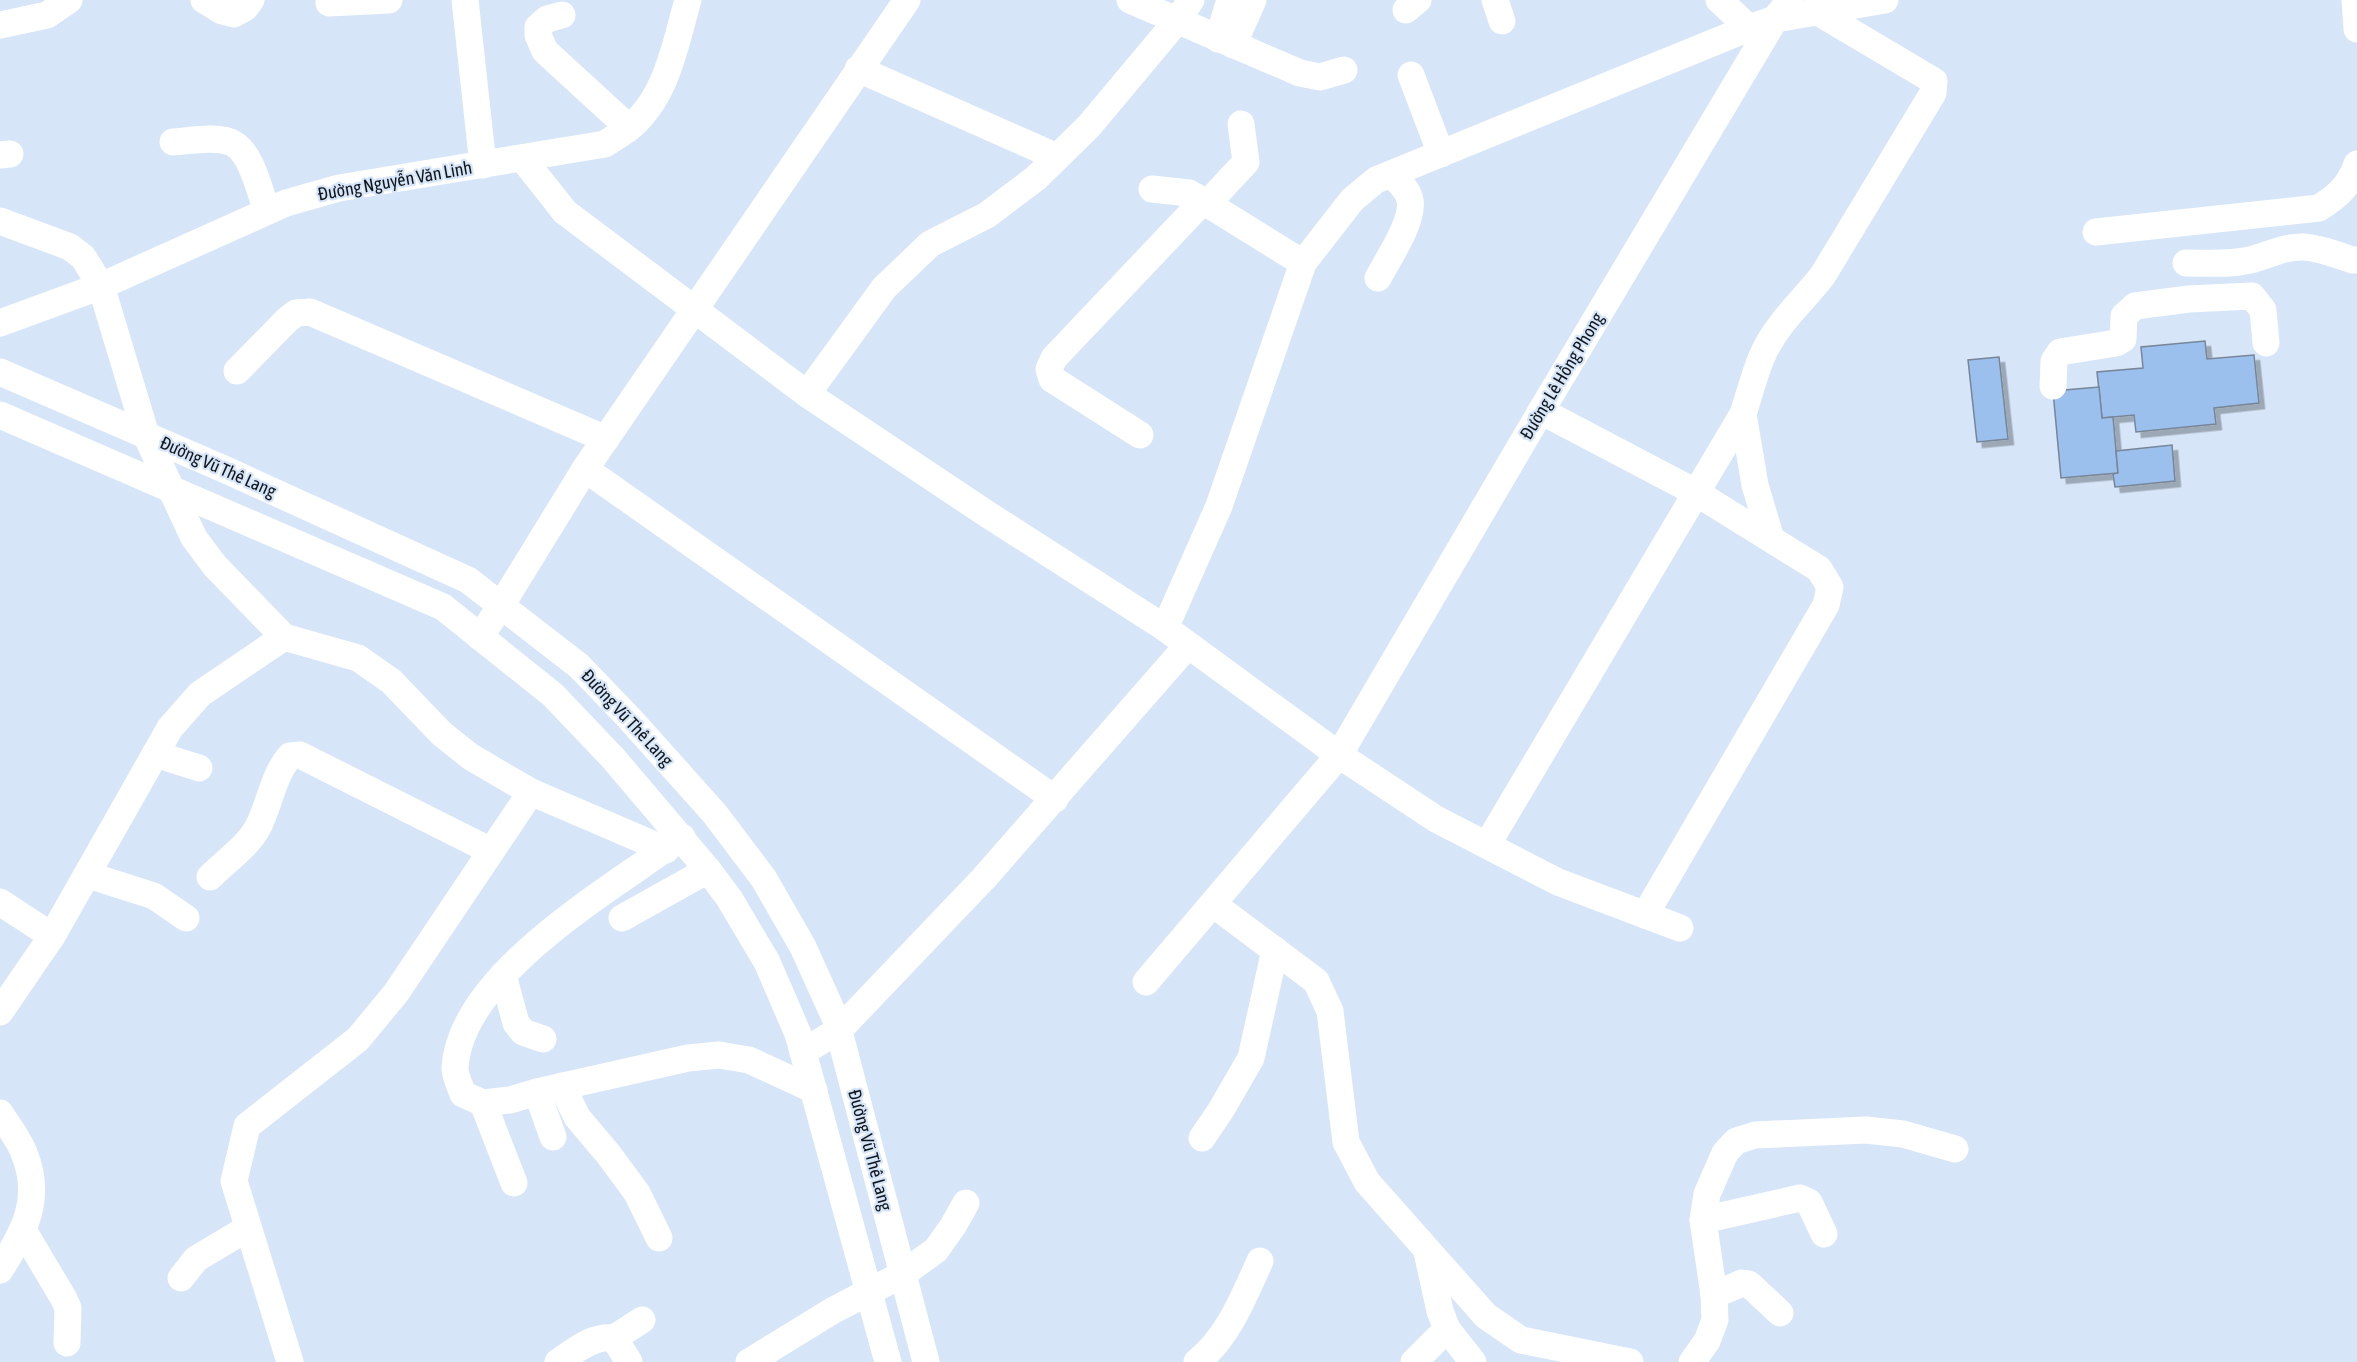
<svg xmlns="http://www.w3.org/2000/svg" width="2357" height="1362" font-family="'Asap Condensed',sans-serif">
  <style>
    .building { fill: #9cc0ed; stroke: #778596; stroke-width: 1.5; filter: url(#shadow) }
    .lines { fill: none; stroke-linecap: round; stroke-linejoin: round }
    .minor { stroke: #fff; stroke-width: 27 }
    .labels { text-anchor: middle; stroke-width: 4.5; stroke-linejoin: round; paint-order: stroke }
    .street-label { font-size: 18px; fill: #0f151b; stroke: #d6e5f8 }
  </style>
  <defs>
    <filter id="shadow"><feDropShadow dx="5.5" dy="5.5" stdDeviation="0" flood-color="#0004"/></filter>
  </defs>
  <rect width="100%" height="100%" fill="#d6e5f8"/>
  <!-- building -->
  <g class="building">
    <polygon points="2205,341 2207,359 2254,355 2259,403 2214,408 2216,424 2136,432 2134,415 2102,418 2097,372 2143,368 2141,347"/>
    <polygon points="1999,357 2008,439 1977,442 1968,360"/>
    <polygon points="2099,387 2102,418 2113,417 2118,473 2061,478 2053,391"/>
    <polygon points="2172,445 2175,481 2115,487 2113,474 2118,473 2116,451"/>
  </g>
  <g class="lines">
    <!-- minor -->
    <g class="minor">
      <polyline points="204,0 222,11 234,14 245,8 251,0"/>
      <polyline points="465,0 483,165"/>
      <polyline points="1130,0 1300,73 1320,77 1344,70"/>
      <polyline points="1191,0 1176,22 1089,126 1036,178 987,215 930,244 884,288 807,394 987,514 1165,628 1339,755 1436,819 1558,882 1680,928"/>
      <polyline points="1495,0 1502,21"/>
      <polyline points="1719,0 1749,28"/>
      <polyline points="2355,0 2357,29"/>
      <polyline points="329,3 389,0"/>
      <polyline points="1406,10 1418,0"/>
      <polyline points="562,15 547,19 538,27 538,35 545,51 629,128"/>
      <polyline points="0,25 47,15 69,0"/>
      <polyline points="1218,39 1230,0"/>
      <polyline points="1233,45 1253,0"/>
      <polyline points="858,69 1057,157"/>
      <polyline points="1411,75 1441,154"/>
      <path d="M 173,142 C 189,141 220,135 234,144 C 252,154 260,193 267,211"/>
      <polyline points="0,155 10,154"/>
      <polyline points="523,159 565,212 807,394"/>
      <polyline points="1152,189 1189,193 1203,201"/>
      <polyline points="1207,204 1246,162 1241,124"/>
      <polyline points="0,221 70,247 83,257 101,286 146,435 194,538 215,566 284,637 358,658 391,681 442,734 471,757 531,792 396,993 358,1039 247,1126 234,1181 290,1362"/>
      <path d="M 2096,232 L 2319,208 C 2338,196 2350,185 2357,164"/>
      <path d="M 2186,263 C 2208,263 2228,265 2250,260 C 2268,256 2284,246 2304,247 C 2321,248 2337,255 2353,260"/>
      <path d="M 1378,278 C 1388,259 1414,221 1410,200 C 1408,189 1399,182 1391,174"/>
      <path d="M 0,323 L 101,286 L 286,203 L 339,188 L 605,144 C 612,139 621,134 628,129 C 667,98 675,45 688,0"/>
      <polyline points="237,371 287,320 296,313 310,312 606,439"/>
      <polyline points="0,372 226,470 468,580 579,666 630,719 715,814 764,879 803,947 836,1020 926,1362"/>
      <polyline points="2053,386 2054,361 2060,352 2116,343 2123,339 2124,316 2135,306 2189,299 2252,296 2263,310 2266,343"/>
      <polyline points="1541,411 1695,492 1819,569 1830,587 1826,605 1645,915"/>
      <polyline points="1743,414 1755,485 1771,539"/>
      <polyline points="0,415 443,607 553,695 613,758 708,870 729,898 767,962 798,1034 888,1362"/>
      <polyline points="1140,435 1052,379 1049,369 1054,358 1203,201 1303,263"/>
      <polyline points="585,469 1055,799"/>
      <polyline points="1165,628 1219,506 1303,263 1352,200 1376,180 1749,28 1775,19 1885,0"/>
      <polyline points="480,637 502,604 585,469 907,0"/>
      <polyline points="155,754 199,768"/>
      <polyline points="531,792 666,850"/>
      <path d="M 682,837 C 613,888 460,974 455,1068 C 455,1076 460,1086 463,1094 L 483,1103 L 510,1100 L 537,1092 L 688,1058 L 719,1055 L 749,1060 L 814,1090"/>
      <path d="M 1487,845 L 1743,414 C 1750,393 1755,371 1764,352 C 1778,322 1804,300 1823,275 L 1933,93 L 1934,81 L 1816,11"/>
      <polyline points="88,875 154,896 186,918"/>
      <path d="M 210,877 C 226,861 248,846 258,827 C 270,804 273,775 290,756 L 300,755 L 491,851"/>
      <polyline points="0,902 52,936"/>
      <polyline points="1213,904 1316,981 1330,1011 1346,1142 1367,1182 1486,1316 1521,1340 1630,1362"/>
      <polyline points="622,918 708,870"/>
      <polyline points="503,975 516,1023 523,1032 543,1039"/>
      <polyline points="1146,982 1339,755 1541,411 1775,19 1790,0"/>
      <polyline points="0,1012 52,936 170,728 200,694 284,637"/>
      <polyline points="803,1052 839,1030 984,878 1188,645"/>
      <polyline points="562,1086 577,1117 609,1155 637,1193 659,1238"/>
      <polyline points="537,1092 553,1137"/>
      <polyline points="483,1103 514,1183"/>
      <path d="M 0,1113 C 8,1126 19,1139 24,1153 C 43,1199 24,1232 0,1270"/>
      <polyline points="1202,1138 1221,1110 1251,1058 1275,950"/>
      <polyline points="1703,1220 1800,1198 1809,1202 1824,1234"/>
      <polyline points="23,1230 64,1299 68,1308 67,1343"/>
      <polyline points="1427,1252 1440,1311 1447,1329 1473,1362"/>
      <polyline points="181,1278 196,1259 248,1228"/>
      <polyline points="1714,1295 1742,1283 1749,1284 1780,1313"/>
      <polyline points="614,1338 642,1320"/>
      <path d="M 558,1362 C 575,1351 593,1335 614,1338 L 629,1362"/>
      <polyline points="749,1362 832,1311 903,1274 936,1250 953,1226 966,1203"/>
      <path d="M 1197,1362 C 1228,1338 1244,1296 1260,1261"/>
      <polyline points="1414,1362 1447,1329"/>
      <polyline points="1692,1362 1707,1341 1715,1320 1714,1295 1703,1220 1707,1194 1725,1153 1736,1141 1755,1135 1866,1130 1903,1134 1955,1149"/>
    </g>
  </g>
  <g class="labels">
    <!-- street labels -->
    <g class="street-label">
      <text transform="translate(395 181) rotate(-10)" y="6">Đường Nguyễn Văn Linh</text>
      <text transform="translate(1562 376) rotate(-59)" y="6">Đường Lê Hồng Phong</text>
      <text transform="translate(218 467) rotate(24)" y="6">Đường Vũ Thê Lang</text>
      <text transform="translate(627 718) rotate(47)" y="6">Đường Vũ Thê Lang</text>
      <text transform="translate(870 1150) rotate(75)" y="6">Đường Vũ Thê Lang</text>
    </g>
  </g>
</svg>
